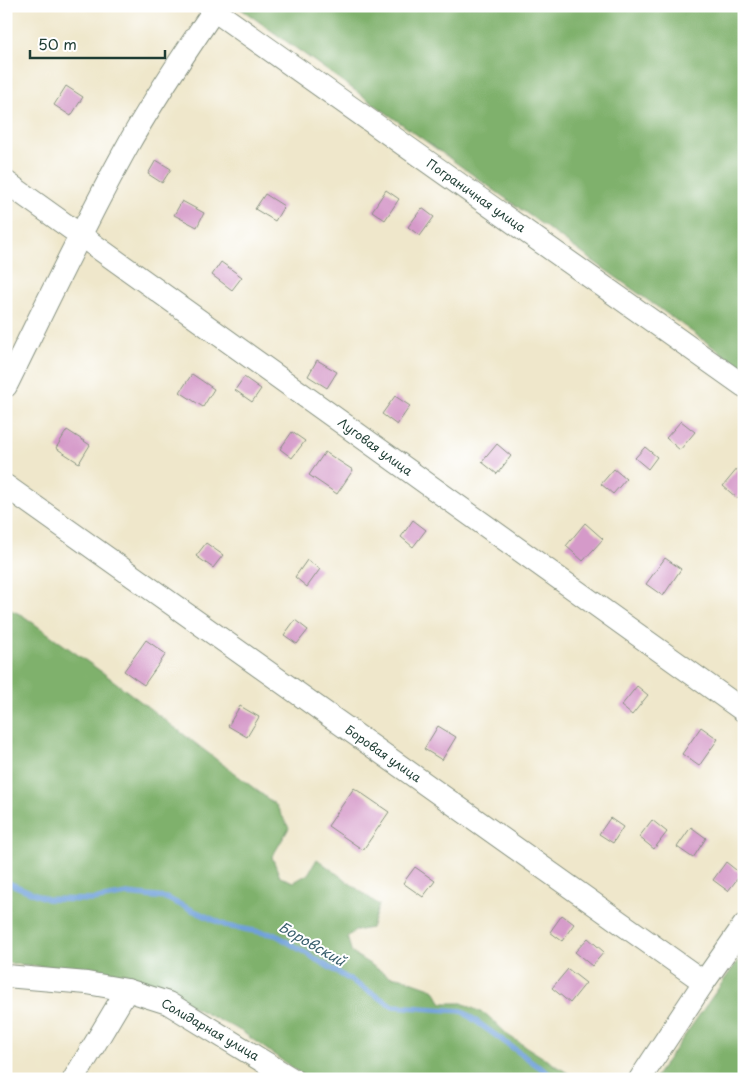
<svg xmlns="http://www.w3.org/2000/svg" width="750" height="1085" font-family="'Playpen Sans',sans-serif">
  <style>
    .forest { fill: #7fb16c; stroke: #4f7750 }
    .lines { fill: none; stroke-linecap: round; stroke-linejoin: round }
    .stream { stroke: #70a0da; stroke-width: 5.5 }
    .building { fill: #d59ac9 }
    .minor-casing { stroke: #879280; stroke-width: 24 }
    .minor { stroke: #fff; stroke-width: 22 }
    .labels { text-anchor: middle; stroke-width: 4; stroke-linejoin: round; paint-order: stroke }
    .street-label { font-size: 12px; fill: #1f3d34; stroke: #fff }
    .water-label { font-size: 14px; font-style: italic; fill: #3b606e; stroke: #fff }
  </style>
  <rect width="100%" height="100%" fill="#fff"/>
  <filter id="ink" filterUnits="userSpaceOnUse"><feTurbulence type="fractalNoise" baseFrequency=".02" numOctaves="2"/><feDisplacementMap in="SourceGraphic" scale="10" xChannelSelector="R" yChannelSelector="G"/><feConvolveMatrix kernelMatrix="1 2 1 2 8 2 1 2 1" color-interpolation-filters="sRGB"/></filter>
  <filter id="wash" filterUnits="userSpaceOnUse"><feTurbulence type="fractalNoise" baseFrequency=".0096" numOctaves="4" result="noise"/><feDisplacementMap in="SourceGraphic" scale="20" xChannelSelector="R" yChannelSelector="G"/><feGaussianBlur stdDeviation="1.12" result="paint"/><feColorMatrix in="noise" values="0 0 0 0 0 0 0 0 0 0 0 0 0 0 0 0 0 1.4 0 .05"/><feComposite in="paint" operator="in"/></filter>
  <g filter="url(#wash)">
    <rect width="100%" height="100%" fill="#efe7cb"/>
    <!-- forest -->
    <g class="forest">
      <polygon points="237,6 744,6 744,369"/>
      <polygon points="6,608 22,615 106,675 276,805 289,828 272,857 280,877 294,882 308,874 317,859 379,905 371,928 355,931 347,937 352,953 389,976 402,978 433,989 442,1003 462,1003 487,1015 509,1036 577,1079 308,1079 241,1031 157,989 109,973 6,963"/>
      <polygon points="744,952 744,1079 654,1079"/>
    </g>
    <g class="lines">
      <!-- stream -->
      <polyline class="stream" points="6,882 47,899 92,900 127,894 166,898 227,926 276,935 393,1006 462,1011 556,1079"/>
    </g>
    <g id="blocks">
      <!-- building -->
      <g class="building">
        <polygon points="66,86 83,97 71,116 54,105"/>
        <polygon points="156,160 171,169 162,183 148,174"/>
        <polygon points="386,190 399,199 385,220 372,211"/>
        <polygon points="265,194 284,206 275,221 255,209"/>
        <polygon points="182,201 204,213 197,227 174,215"/>
        <polygon points="422,208 434,217 420,236 408,227"/>
        <polygon points="221,262 242,277 232,290 212,275"/>
        <polygon points="317,360 337,372 327,388 308,376"/>
        <polygon points="192,374 214,389 203,407 180,392"/>
        <polygon points="244,377 261,389 252,402 235,390"/>
        <polygon points="395,396 410,406 397,425 382,414"/>
        <polygon points="681,421 695,432 680,450 666,438"/>
        <polygon points="67,430 90,445 79,463 56,448"/>
        <polygon points="292,432 305,441 292,458 280,449"/>
        <polygon points="497,444 511,456 497,474 482,462"/>
        <polygon points="645,447 657,457 648,469 635,458"/>
        <polygon points="325,452 353,470 337,494 309,475"/>
        <polygon points="738,468 744,473 744,490 737,498 723,486"/>
        <polygon points="614,469 626,479 613,494 601,484"/>
        <polygon points="413,520 426,530 413,547 401,537"/>
        <polygon points="585,523 603,539 583,561 566,546"/>
        <polygon points="206,543 223,555 213,568 196,556"/>
        <polygon points="665,558 681,569 663,596 646,584"/>
        <polygon points="307,560 320,569 307,587 295,577"/>
        <polygon points="295,620 308,630 297,644 284,635"/>
        <polygon points="146,640 166,654 144,685 124,671"/>
        <polygon points="637,686 648,695 632,715 621,706"/>
        <polygon points="240,706 259,717 247,737 228,726"/>
        <polygon points="438,726 456,737 442,760 424,749"/>
        <polygon points="701,727 718,739 699,766 682,754"/>
        <polygon points="354,788 389,812 363,850 328,826"/>
        <polygon points="610,818 623,827 613,843 599,834"/>
        <polygon points="652,820 667,832 654,849 639,837"/>
        <polygon points="691,827 706,838 693,858 677,847"/>
        <polygon points="726,862 741,874 728,891 713,880"/>
        <polygon points="415,867 435,881 423,897 403,883"/>
        <polygon points="562,915 574,924 562,941 550,932"/>
        <polygon points="588,938 604,952 592,966 575,952"/>
        <polygon points="568,969 586,983 570,1003 552,988"/>
      </g>
    </g>
  </g>
  <g filter="url(#ink)">
    <use href="#blocks" fill-opacity="0" stroke="#879280" stroke-width="1"/>
    <g class="lines">
      <!-- minor casing -->
      <g class="minor-casing">
        <g id="minor">
          <polyline points="208,6 744,386"/>
          <polyline points="6,182 744,711"/>
          <path d="M 6,386 C 46,305 84,224 128,145 C 154,98 184,55 214,10"/>
          <polyline points="6,486 704,982 744,925"/>
          <polyline points="6,976 87,983 127,990 168,1003 292,1079"/>
          <polyline points="74,1079 127,990"/>
          <polyline points="640,1079 704,982"/>
        </g>
      </g>
      <!-- minor -->
      <use href="#minor" class="minor"/>
    </g>
  </g>
  <g class="labels">
    <!-- street labels -->
    <g class="street-label">
      <text transform="translate(476 196) rotate(35)" y="4">Пограничная улица</text>
      <text transform="translate(375 447) rotate(36)" y="4">Луговая улица</text>
      <text transform="translate(383 754) rotate(35)" y="4">Боровая улица</text>
      <text transform="translate(210 1030) rotate(30)" y="4">Солидарная улица</text>
    </g>
    <!-- water labels -->
    <g class="water-label">
      <text transform="translate(312 944) rotate(30)" y="5">Боровский</text>
    </g>
  </g>
  <!-- margin -->
  <rect width="750" height="1085" fill="none" stroke="#fff" stroke-width="25"/>
  <!-- scale -->
  <path d="M30 50v8h135v-8" fill="none" stroke="#1f3d34" stroke-width="2.5"/>
  <text x="38" y="50" font-size="15" fill="#1f3d34" stroke="#ffffff" stroke-width="4" paint-order="stroke">50 m</text>
</svg>
